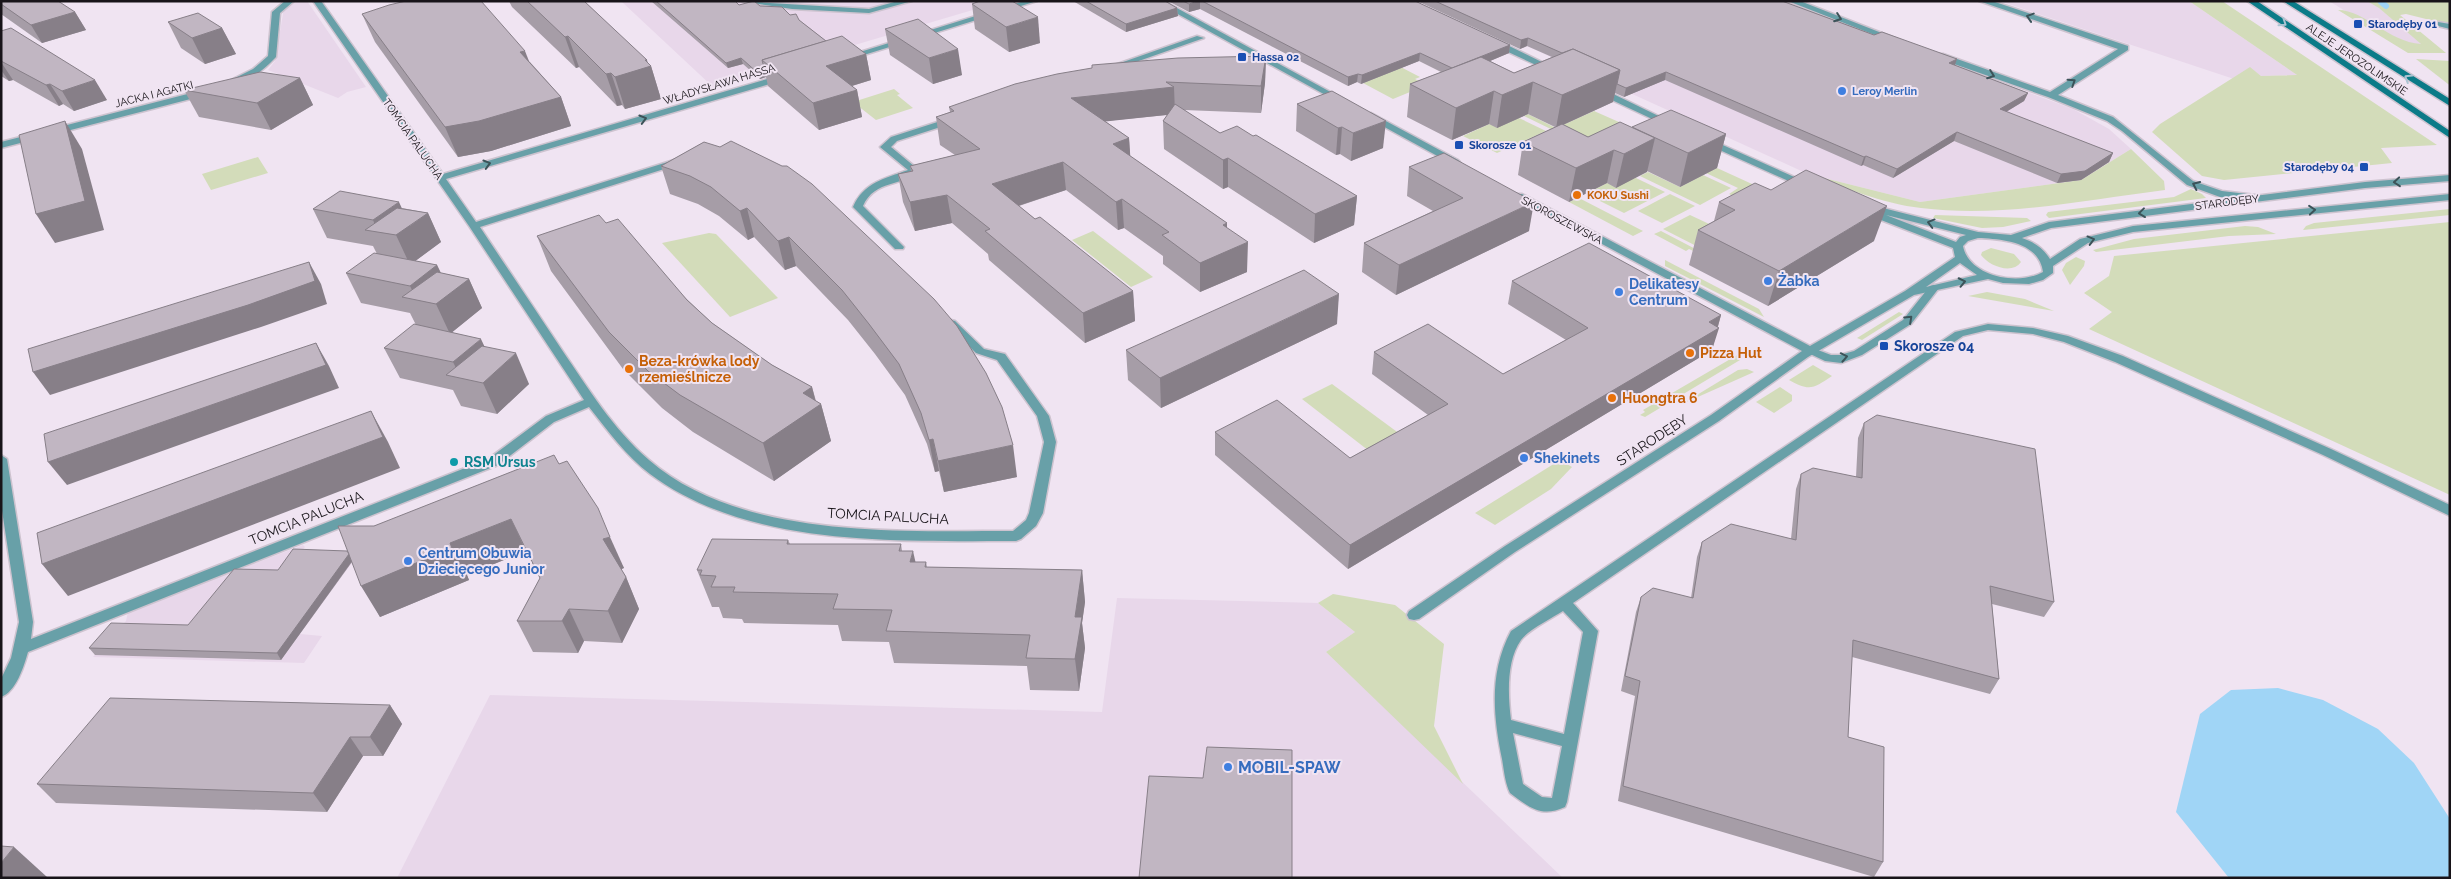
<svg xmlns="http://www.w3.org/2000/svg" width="2451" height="879" font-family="Raleway,sans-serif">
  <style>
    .built { fill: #e8d7ea }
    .green { fill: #d3dcba }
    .water { fill: #a0d5f6 }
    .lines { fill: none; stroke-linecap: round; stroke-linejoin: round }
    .stream { stroke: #a0d5f6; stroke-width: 6 }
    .lane-casing { stroke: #cdc3cf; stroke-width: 3 }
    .street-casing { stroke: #cdc3cf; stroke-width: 3 }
    .secondary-casing { stroke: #cdc3cf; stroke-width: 3 }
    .lane { fill: #68a0a8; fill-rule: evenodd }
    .street { fill: #68a0a8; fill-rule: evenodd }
    .secondary { fill: #0b7b88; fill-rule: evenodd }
    .wall { fill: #a69da7 }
    .shaded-wall { fill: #877f88 }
    .building { fill: #c1b6c2; stroke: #877f88 }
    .oneway { stroke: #3c5359 }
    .oneway2 { stroke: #abc4d2 }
    .transit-dot { fill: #1a4fb4; stroke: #f0e4f2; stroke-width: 2 }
    .shop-dot { fill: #3f7fe0; stroke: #f0e4f2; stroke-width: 2 }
    .food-dot { fill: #e8710a; stroke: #f0e4f2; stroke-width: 2 }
    .culture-dot { fill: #0f9aa8; stroke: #f0e4f2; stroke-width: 2 }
    .labels { text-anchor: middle; stroke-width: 4; stroke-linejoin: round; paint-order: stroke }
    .far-transit-label { font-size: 11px; font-weight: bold; fill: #164399; stroke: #f0e4f2; text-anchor: start }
    .far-street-label { font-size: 11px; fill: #181419; stroke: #f0e4f2 }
    .far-shop-label { font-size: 11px; font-weight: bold; fill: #366cbe; stroke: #f0e4f2; text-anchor: start }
    .far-food-label { font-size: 11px; font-weight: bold; fill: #c56008; stroke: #f0e4f2; text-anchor: start }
    .shop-label { font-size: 14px; font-weight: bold; fill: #366cbe; stroke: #f0e4f2; text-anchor: start }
    .transit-label { font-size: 14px; font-weight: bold; fill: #164399; stroke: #f0e4f2; text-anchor: start }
    .food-label { font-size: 14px; font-weight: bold; fill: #c56008; stroke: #f0e4f2; text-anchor: start }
    .street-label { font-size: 14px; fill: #181419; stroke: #f0e4f2 }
    .culture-label { font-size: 14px; font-weight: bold; fill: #0d838f; stroke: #f0e4f2; text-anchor: start }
    .near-shop-label { font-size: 16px; font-weight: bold; fill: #366cbe; stroke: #f0e4f2; text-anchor: start }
  </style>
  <rect width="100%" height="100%" fill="#f0e4f2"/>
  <!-- built -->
  <g class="built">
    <polygon points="297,1 307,1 366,87 347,92 338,98 268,70 275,61 284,8"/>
    <polygon points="621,1 1003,1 713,87"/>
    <polygon points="1428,1 1784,1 2073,109 2109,129 2131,149 2081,180 1920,202 1808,174"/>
    <polygon points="1999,1 2189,1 2297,75 2261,76 2250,68 2234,79"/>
    <polygon points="2329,1 2371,1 2427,49 2409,50"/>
    <polygon points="303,545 305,547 298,555 356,557 300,634 322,636 304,663 93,657 126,621 128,612"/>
    <polygon points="1117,598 1318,603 1355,632 1326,652 1563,878 397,878 490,695 1102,712"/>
  </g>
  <!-- green -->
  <g class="green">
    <polygon points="2189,1 2222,1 2437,145 2381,148 2392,163 2224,180 2202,176 2152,132 2160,124 2250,67 2261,76 2297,75"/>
    <path d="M 2367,1 L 2450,1 L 2450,25 L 2406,14 L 2400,15 L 2446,53 L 2408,53 L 2338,10 C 2365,10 2388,42 2421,44 L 2379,8 Z"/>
    <polygon points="2416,59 2450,61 2450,85 2448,84"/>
    <polygon points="1391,62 1420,77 1415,79 1427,85 1393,99 1363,83 1376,78"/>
    <polygon points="894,89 900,94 897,95 913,108 876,120 853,102"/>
    <polygon points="1594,111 1628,126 1596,151 1524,116 1528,114 1556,128"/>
    <polygon points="1519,118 1546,131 1497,153 1463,136 1489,124"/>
    <path d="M 2131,149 L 2164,181 L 2165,190 C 2085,200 2002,218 1921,208 C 1883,204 1844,187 1808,174 L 1920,202 L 2081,180 Z"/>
    <polygon points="258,157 268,173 211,190 202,174"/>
    <polygon points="1717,168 1796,204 1767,212 1729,194 1738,188 1706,173"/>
    <polygon points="1648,172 1680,187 1703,175 1731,188 1700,205 1640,176"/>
    <polygon points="1636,178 1665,192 1624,213 1586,194 1607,183"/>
    <polygon points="2191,189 2202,194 2206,198 2049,218 2046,215 2048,212 2174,197"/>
    <polygon points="1670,194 1695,206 1662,223 1638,211"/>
    <polygon points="1579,198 1643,231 1633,236 1569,202"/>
    <polygon points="2450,209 2450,215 2303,230 2306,226 2314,223"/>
    <polygon points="1690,215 1722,230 1710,253 1663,229"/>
    <polygon points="1935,215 2027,218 2031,221 2003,227 1982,228 1933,218"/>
    <polygon points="2450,222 2450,495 2089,329 2112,312 2084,293 2109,276 2114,256"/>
    <polygon points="2245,226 2258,227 2276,234 2229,236 2096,252 2093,250 2134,239"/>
    <polygon points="1093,231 1153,277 1131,287 1072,240"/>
    <polygon points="1661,231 1707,255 1704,256 1689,249 1686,251 1654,234"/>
    <polygon points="709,233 716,234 778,298 730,317 662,243"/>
    <path d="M 1991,248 L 2014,254 L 2021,262 C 2012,275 1989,266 1981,255 L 1982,252 Z"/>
    <polygon points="2076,257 2085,261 2084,266 2070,285 2062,270 2066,263"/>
    <polygon points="1665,260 1759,309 1764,317 1665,266"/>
    <polygon points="1987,292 2025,299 2054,311 1968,296"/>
    <polygon points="1899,312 1903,314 1862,340 1857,338"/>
    <polygon points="1739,354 1740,360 1645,417 1640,415 1645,412 1643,410"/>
    <path d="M 1813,365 L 1832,376 C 1814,388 1810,392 1789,380 Z"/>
    <polygon points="1747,369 1754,372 1682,404 1738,370"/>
    <polygon points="1332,384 1404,437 1373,454 1302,399"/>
    <polygon points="1780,387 1792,395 1792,401 1774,413 1756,402"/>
    <polygon points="1560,460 1572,467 1551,489 1495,525 1475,513"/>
    <polygon points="1333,594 1395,605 1444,644 1434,726 1463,784 1326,652 1355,632 1318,603"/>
  </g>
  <!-- water -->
  <polygon class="water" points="2278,688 2323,700 2378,729 2414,763 2450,819 2450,878 2229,878 2176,812 2200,714 2231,690"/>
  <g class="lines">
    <!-- stream -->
    <polyline class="stream" points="2381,2 2386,6"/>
    <!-- lane casing -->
    <g class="lane-casing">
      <g id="lane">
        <polygon points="739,1 869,9 898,1 912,1 869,13 792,9"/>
        <polygon points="1788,1 1800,1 1897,39 1890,41"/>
        <polygon points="1979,1 1992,1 2128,46 2128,50 2058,95 2113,117 2193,181 2222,191 2264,196 2264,200 2220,197 2187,185 2122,131 2107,121 2048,97 1937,58 1937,54 1943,54 2050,92 2118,49"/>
        <polygon points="1934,285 1939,288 1911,324 1862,355 1841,363 1825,361 1804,351 1810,347 1831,355 1840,355 1854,351 1903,320 1930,286"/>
      </g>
    </g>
    <!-- street casing -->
    <g class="street-casing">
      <g id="street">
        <path d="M 285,1 L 294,1 L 280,13 L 276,57 C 267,67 245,86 231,84 L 231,80 L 253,69 L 268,56 L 272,12 Z"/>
        <path d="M 313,1 L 321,1 L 443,174 L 781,75 L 787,75 L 787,79 L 446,179 L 476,222 L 674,160 L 680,160 L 680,164 L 480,227 C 507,268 535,309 562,350 C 588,388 613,429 649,460 C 740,539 899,531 1013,531 L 1026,520 L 1029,513 L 1044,442 L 1037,416 L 997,360 L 976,353 L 947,325 L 945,323 L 951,320 L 955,321 L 984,349 L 1005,354 L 1049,416 L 1056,442 L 1043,513 L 1036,526 L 1021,539 L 1016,541 C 899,541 749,548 650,474 C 626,456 608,431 589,407 L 554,422 L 498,465 L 28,652 C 24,666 16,692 1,697 L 1,679 L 11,658 L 19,622 L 1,504 L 1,455 L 7,459 L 33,622 L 31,639 L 488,459 L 546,416 L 584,400 L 469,226 Z"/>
        <polygon points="1024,1 1037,1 851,59 844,57"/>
        <polygon points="1154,1 1164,1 1347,101 1340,103"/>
        <polygon points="2438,22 2450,24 2450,29 2438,26"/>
        <polygon points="1197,36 1204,38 1116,69 1109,67"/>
        <polygon points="1493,41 1499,41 1556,69 1549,71 1493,45"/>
        <polygon points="1597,89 1603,89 1675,124 1667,126 1597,93"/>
        <polygon points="203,90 206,91 206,95 1,148 1,142"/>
        <polygon points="1371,113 1458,160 1460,162 1458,164 1452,164 1368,118 1366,116"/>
        <path d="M 953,117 L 958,120 L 956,122 L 897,141 L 891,147 L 920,171 C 902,187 875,179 863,206 L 904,247 L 903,249 L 895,249 L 853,207 C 864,182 884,179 908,170 L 880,147 L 891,137 Z"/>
        <polygon points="1707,138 1810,184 1812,186 1807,189 1804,188 1704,143 1702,141"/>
        <path d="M 2450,175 L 2450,181 L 2365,188 L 2051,228 L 2022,238 C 2034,242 2043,248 2050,259 L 2080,239 L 2133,226 L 2450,194 L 2450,200 L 2133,232 L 2088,243 L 2053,266 L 2053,273 L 2043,280 L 2029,284 L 2003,283 L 1988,279 L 1914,295 L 1808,357 L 1719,421 L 1515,552 L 1419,619 L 1414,620 L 1409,619 L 1407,615 L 1409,611 L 1505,546 L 1711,415 L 1802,351 L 1516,198 L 1516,194 L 1522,194 L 1810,346 L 1905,291 L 1955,257 L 1953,248 L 1863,213 L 1863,209 L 1867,208 L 1879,212 L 1879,209 L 1883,208 L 1978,232 L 2011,235 L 2049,222 L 2365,182 ZM 1886,215 L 1966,235 L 1960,237 L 1956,242 ZM 1978,238 C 2003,239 2039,242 2043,272 C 2019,286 1969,277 1963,246 L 1968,241 ZM 1960,263 L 1977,275 L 1926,287 Z"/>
        <path d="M 1988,324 L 2033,328 L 2068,336 L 2123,356 L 2331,449 L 2450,505 L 2450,516 L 2323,455 L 2115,362 L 2064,342 L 2033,334 L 1988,330 L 1963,336 L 1573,603 L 1598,631 L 1567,802 L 1565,807 C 1541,818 1529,807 1510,793 C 1505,783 1504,770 1502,759 C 1493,715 1489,672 1511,631 L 1955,332 ZM 1563,611 L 1583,632 L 1564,734 L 1511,720 C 1508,696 1506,661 1521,640 C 1528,630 1552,618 1563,611 ZM 1513,733 L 1562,746 L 1552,798 L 1542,797 L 1523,784 Z"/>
      </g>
    </g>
    <!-- secondary casing -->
    <g class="secondary-casing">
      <g id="secondary">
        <polygon points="2247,1 2257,1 2450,131 2450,138"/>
        <polygon points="2283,1 2293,1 2450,99 2450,106"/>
      </g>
    </g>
    <!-- lane -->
    <use href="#lane" class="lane"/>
    <!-- street -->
    <use href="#street" class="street"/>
    <!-- secondary -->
    <use href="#secondary" class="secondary"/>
  </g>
  <!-- wall -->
  <g class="wall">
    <polygon points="1,1 75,12 86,30 42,43 1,14"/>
    <polygon points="509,1 584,1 651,66 661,99 625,109 622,105 617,106 579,67 576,68 512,7"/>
    <polygon points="651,1 735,1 739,5 790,15 799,20 826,41 866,54 871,80 852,86 857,90 862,117 819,130 768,86 766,77 760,79 743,64 728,68"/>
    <polygon points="1073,1 1165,1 1177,8 1178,16 1126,32"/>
    <polygon points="1168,1 1415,1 1510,45 1509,53 1490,61 1514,73 1552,57 1527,46 1520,49 1417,1 1782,1 1874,35 1957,59 1954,65 2028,93 2024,101 2006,112 2113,153 2109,162 2081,180 2057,183 1954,141 1893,178 1863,165 1861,166 1665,80 1624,97 1615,93 1613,102 1563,125 1588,137 1632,128 1726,134 1717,168 1680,187 1647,171 1616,188 1607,183 1569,202 1518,175 1523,142 1555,127 1528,114 1497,128 1489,124 1452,140 1407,117 1410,84 1441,72 1419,61 1361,84 1357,82 1348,86 1200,9 1189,12"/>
    <polygon points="972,4 1040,43 1009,52 975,29"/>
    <polygon points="362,14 530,62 561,97 571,126 491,151 458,157 375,42"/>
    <polygon points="168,22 222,28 236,54 205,64 181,48"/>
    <polygon points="885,29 962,75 933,84 890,55"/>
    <polygon points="1,31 107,100 74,111 63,104 59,106 13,80 9,81 1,76"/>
    <polygon points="1266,56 1265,83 1261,113 1184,110 1220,133 1253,136 1357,196 1354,225 1314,243 1228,187 1223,189 1164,149 1163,121 1167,115 1105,121 1129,138 1130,156 1227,223 1227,228 1247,272 1200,292 1163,264 1163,256 1124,228 1118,230 1066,190 1019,206 1035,219 1133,291 1135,321 1085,343 989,260 988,254 952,223 915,231 903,202 898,174 911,172 910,166 955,155 940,145 936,117 950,112 949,107"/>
    <polygon points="300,78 313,105 271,130 199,117 184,90"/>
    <polygon points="1297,104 1383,148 1351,161 1340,154 1336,155 1296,131"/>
    <polygon points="704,142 1017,477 944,492 939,471 935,472 927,444 905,395 875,354 848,320 796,266 785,270 754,237 748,240 719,216 698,204 670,194 661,166"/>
    <polygon points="1409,167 1529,231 1396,295 1362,272 1364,243 1433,211 1407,196"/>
    <polygon points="1719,202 1874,241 1768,306 1689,265 1698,230 1714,221"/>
    <polygon points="402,208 428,213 441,242 415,261 437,265 441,273 469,279 482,308 452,332 485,347 529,384 497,414 461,406 453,390 400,378 384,348 416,325 410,313 361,303 346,273 377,254 373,246 327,238 313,209"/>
    <polygon points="606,223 712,323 772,365 812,387 816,401 821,404 831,441 774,481 693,432 662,408 623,369 551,271 537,236"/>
    <polygon points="1512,281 1721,315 1712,350 1348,569 1215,455 1215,432 1350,458 1428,415 1372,374 1374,352 1503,374 1566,340 1508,304"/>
    <polygon points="1337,324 1161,408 1128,380 1126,350"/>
    <polygon points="1864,423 2054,602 2044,617 1992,604 1999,679 1990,694 1852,657 1848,737 1883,862 1874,877 1618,801 1635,696 1621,691 1636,612 1641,597 1691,598 1697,557 1702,542 1791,539 1796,489 1801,474 1856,477 1858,438"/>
    <polygon points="559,464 624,568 621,569 626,577 639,609 622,643 584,641 578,653 533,652 517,621 540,578 526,551 467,575 469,580 380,617 352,562 281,660 95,655 89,648 188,625 278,570 347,551 374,526"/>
    <polygon points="788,540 790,544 901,544 902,551 915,562 926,562 927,567 1082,570 1085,602 1082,623 1085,648 1079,691 1030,690 1027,666 894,663 889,642 842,641 838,625 744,623 742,619 723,618 719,607 712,607 697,570"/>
    <polygon points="390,705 402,724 383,756 363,756 327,812 56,803 37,784"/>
  </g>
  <!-- shaded-wall -->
  <g class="shaded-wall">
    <polygon points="1198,1 1200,1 1200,9 1189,12 1189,4"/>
    <polygon points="1177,8 1178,16 1126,32 1126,24"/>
    <polygon points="75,12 86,30 42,43 31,25"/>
    <polygon points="1038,17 1040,43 1009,52 1006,27"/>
    <polygon points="222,28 236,54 205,64 192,38"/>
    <polygon points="568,36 579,67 576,68 565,37"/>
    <polygon points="1528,38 1527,46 1520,49 1521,40"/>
    <polygon points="1510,45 1509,53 1452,77 1453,68"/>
    <polygon points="958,49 962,75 933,84 929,58"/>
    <polygon points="525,51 536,79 520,52"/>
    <polygon points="1420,53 1419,61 1361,84 1362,75"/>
    <polygon points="866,54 871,80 832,92 826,66"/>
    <polygon points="1266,56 1265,83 1261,113 1261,86"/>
    <polygon points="741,58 743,64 728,68 726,63"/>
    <polygon points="1957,59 1954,68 1949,63"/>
    <polygon points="645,60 647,60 649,67 651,66 661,99 625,109 615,77"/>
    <polygon points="1,62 13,80 9,81 1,70"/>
    <polygon points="1620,70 1613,102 1556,128 1562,95"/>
    <polygon points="765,72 766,77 760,79 759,74"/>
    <polygon points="1666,72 1665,80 1624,97 1626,88"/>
    <polygon points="611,73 622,105 617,106 606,74"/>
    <polygon points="1358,74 1357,82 1348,86 1348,77"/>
    <polygon points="300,78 313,105 271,130 257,103"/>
    <polygon points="95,80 107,100 74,111 62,91"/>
    <polygon points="1533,82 1528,114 1497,128 1502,95"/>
    <polygon points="50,84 63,104 59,106 46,85"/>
    <polygon points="1174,87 1175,114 1073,125 1071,98"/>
    <polygon points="857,90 862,117 819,130 813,103"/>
    <polygon points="1494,91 1489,124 1452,140 1456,108"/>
    <polygon points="2028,93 2024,101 1996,118 2000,109"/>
    <polygon points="561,97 571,126 491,151 458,157 445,127"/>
    <polygon points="65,121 82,149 104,230 55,243 36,214"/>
    <polygon points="1386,121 1383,148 1351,161 1353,133"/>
    <polygon points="1342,127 1340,154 1336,155 1338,128"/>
    <polygon points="1957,132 1954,141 1893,178 1897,169"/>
    <polygon points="1726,134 1717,168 1680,187 1688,153"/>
    <polygon points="1129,138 1131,166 1113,144"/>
    <polygon points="1655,138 1647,172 1616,188 1624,154"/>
    <polygon points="1614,150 1607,183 1569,202 1576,168"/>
    <polygon points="2113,153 2109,162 2081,180 2057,183 2061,174"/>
    <polygon points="1866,156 1863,165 1861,166 1864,157"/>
    <polygon points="1228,158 1228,187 1223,189 1223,160"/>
    <polygon points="1063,162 1066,190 996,213 992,184"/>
    <polygon points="947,195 952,223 915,231 910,202"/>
    <polygon points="1357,196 1354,225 1314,243 1315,214"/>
    <polygon points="1122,199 1124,228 1118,230 1116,202"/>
    <polygon points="399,202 410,226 428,213 441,242 410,265 396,235 378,232 373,220"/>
    <polygon points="1534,202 1529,231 1396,295 1399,265"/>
    <polygon points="1887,206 1874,241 1768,306 1779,271"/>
    <polygon points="747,208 754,237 748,240 740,211"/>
    <polygon points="1227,223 1227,251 1248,242 1247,272 1200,292 1200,263 1223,225"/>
    <polygon points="789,237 796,266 785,270 778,241"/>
    <polygon points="309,262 321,284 327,304 261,327 50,395 33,372"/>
    <polygon points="437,265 450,293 469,279 482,308 450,334 436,304 417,300 410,286"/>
    <polygon points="1133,291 1135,321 1085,343 1083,313"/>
    <polygon points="1339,294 1337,324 1161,408 1160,378"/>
    <polygon points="1721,315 1717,329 1719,328 1712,350 1348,569 1350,545"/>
    <polygon points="481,339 495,369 461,378 453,362"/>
    <polygon points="316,343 329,366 339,388 67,485 48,462"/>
    <polygon points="516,353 529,384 497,414 483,383"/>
    <polygon points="812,387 817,407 821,404 831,441 774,481 763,443 803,393"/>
    <polygon points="371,411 388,442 400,468 68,596 42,564"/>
    <polygon points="933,439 939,471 935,472 929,440"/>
    <polygon points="1013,445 1017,477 944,492 938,461"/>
    <polygon points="511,519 526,551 467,575 469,580 380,617 361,586 450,543"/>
    <polygon points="610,537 624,568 617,571 603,539"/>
    <polygon points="351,551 355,557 281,660 277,653"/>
    <polygon points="913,551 920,582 910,562"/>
    <polygon points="1082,570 1085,602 1082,623 1085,648 1079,691 1075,659 1075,617"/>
    <polygon points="626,577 639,609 622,643 608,611"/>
    <polygon points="569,609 584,641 578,653 562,621"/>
    <polygon points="390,705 402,724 383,756 370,737"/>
    <polygon points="350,737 363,756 327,812 313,793"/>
    <polygon points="14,847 47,877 47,878 1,878 1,863"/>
  </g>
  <!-- building -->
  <g class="building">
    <polygon points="1,1 58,1 75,12 31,25 1,4"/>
    <polygon points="406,1 481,1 525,51 520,52 561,97 479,121 445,127 362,14 389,5"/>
    <polygon points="527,1 584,1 647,60 645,60 651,66 615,77 611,73 606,74 568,36 565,37"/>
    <polygon points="656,1 735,1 739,5 754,1 760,6 782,7 790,15 796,14 799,20 826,41 762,60 765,72 759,74 741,58 726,63"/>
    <polygon points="980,1 1012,1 1038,17 1006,27 972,4"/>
    <polygon points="1086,1 1165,1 1177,8 1126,24"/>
    <polygon points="1183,1 1198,1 1189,4"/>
    <polygon points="1202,1 1415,1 1510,45 1452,68 1420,53 1362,75 1358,74 1348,77"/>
    <polygon points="1435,1 1782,1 1874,35 1882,32 1957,59 1949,63 2028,93 2000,109 2113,153 2085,171 2061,174 1957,132 1897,169 1866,156 1864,157 1666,72 1626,88 1617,84 1620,70 1573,49 1562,53 1528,38 1521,40"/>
    <polygon points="198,13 222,28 192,38 168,22"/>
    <polygon points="918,19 958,49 929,58 885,29"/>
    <polygon points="11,28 95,80 62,91 50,84 46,85 1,61 1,31"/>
    <polygon points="842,36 866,54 826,66 857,90 813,103 762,60"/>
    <polygon points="1573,49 1620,70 1562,95 1533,82 1502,95 1494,91 1456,108 1410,84 1481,57 1514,73"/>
    <polygon points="1266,56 1261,86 1166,82 1174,87 1071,98 1129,138 1113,144 1227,223 1223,225 1248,242 1200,263 1162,235 1169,232 1122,199 1116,202 1063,162 992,184 1035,219 1040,217 1133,291 1083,313 985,231 990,229 947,195 910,202 898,174 913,171 910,166 980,149 936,117 954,111 949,107 1015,84 1057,74 1092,68 1092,65 1178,58"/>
    <polygon points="260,72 300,78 257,103 184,90"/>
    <polygon points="1332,91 1386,121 1353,133 1342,127 1338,128 1297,104"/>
    <polygon points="1175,104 1220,133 1237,126 1253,136 1256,135 1357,196 1315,214 1228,158 1223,160 1163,121"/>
    <polygon points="1671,110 1726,134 1688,153 1632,127"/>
    <polygon points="65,121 85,201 36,214 19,135"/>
    <polygon points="1620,122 1655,138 1624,154 1614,150 1576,168 1523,142 1562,124 1588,137"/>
    <polygon points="731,141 782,166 787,166 812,184 934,299 957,326 986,373 1002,407 1013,445 938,461 933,439 929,440 921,413 899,364 869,324 842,290 789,237 778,241 747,208 740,211 711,187 690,176 661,166 704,142 720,147"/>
    <polygon points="1444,153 1534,202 1399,265 1364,243 1463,198 1409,167"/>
    <polygon points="1806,170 1887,206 1779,271 1698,230 1735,210 1719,202 1755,183 1771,190"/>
    <polygon points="340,191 399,202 373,220 313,209"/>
    <polygon points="397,208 428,213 396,235 365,230"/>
    <polygon points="599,215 606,223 618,219 687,300 712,323 772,365 812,387 803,393 821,404 763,443 680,395 648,371 609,332 537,236"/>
    <polygon points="1589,243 1721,315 1709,322 1719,328 1350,545 1215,432 1277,400 1350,458 1448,404 1374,352 1428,324 1503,374 1588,328 1512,281"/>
    <polygon points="374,253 437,265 410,286 346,273"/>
    <polygon points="309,262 315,281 248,305 33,372 28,349"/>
    <polygon points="1304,270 1339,294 1160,378 1126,350"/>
    <polygon points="437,272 469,279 436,304 402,297"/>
    <polygon points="414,324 481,339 453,362 384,348"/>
    <polygon points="316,343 326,365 48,462 44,434"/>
    <polygon points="482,346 516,353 483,383 446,375"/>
    <polygon points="371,411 383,437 42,564 37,533"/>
    <polygon points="1877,415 2035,449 2054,602 1990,586 1999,679 1853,640 1848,737 1884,747 1883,862 1623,786 1640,681 1625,676 1641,597 1653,588 1693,598 1702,542 1731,524 1796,540 1801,474 1813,468 1862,478 1864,423"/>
    <polygon points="554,455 559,464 567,461 598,508 610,537 603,539 626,577 608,611 569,609 562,621 517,621 540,578 511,519 450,543 452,548 361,586 338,526 374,526"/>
    <polygon points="712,539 788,540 787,544 901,544 899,551 913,551 910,562 926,562 925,567 1082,570 1075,617 1082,617 1075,659 1026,658 1030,635 886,631 892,610 833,609 838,594 733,592 735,587 711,587 716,576 700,575 702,570 697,570"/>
    <polygon points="293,549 347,551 349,554 277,653 89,648 111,623 188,625 234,569 278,570"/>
    <polygon points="110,698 390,705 370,737 350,737 313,793 37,784"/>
    <polygon points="1207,747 1292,750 1292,878 1139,878 1149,776 1203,778"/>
    <polygon points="1,846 14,847 1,863"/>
  </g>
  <!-- one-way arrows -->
  <defs><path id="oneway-chevron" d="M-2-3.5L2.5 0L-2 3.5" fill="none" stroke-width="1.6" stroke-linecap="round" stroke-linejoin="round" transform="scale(1.25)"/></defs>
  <g class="oneway">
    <use href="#oneway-chevron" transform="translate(2030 17) rotate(-162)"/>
    <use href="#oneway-chevron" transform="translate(1838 18) rotate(20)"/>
    <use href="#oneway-chevron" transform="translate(1991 75) rotate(20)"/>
    <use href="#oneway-chevron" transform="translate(2072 82) rotate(-33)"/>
    <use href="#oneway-chevron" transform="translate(643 119) rotate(-16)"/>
    <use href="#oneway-chevron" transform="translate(487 164) rotate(-16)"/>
    <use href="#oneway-chevron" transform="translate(2397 182) rotate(175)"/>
    <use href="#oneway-chevron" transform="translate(2196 185) rotate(-155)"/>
    <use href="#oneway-chevron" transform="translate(2312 210) rotate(-5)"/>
    <use href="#oneway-chevron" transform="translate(2142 213) rotate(173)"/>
    <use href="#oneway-chevron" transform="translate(1931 223) rotate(-165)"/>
    <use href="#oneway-chevron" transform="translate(2091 240) rotate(-15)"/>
    <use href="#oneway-chevron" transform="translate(1962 282) rotate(-12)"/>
    <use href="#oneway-chevron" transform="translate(1909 319) rotate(-43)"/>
    <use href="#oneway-chevron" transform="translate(1844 357) rotate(-11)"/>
  </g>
  <g class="oneway2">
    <use href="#oneway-chevron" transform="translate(2283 23) rotate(34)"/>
    <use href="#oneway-chevron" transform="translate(2408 78) rotate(-148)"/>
  </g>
  <!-- markers -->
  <g class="transit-dot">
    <rect x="2353" y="19" width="10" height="10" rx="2.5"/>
    <rect x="1237" y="52" width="10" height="10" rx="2.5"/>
    <rect x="1454" y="140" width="10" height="10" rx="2.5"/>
    <rect x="2359" y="162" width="10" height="10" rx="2.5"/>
    <rect x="1879" y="341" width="10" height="10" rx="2.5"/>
  </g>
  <g class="shop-dot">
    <circle cx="1842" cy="91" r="5"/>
    <circle cx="1768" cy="281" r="5"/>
    <circle cx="1619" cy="292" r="5"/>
    <circle cx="1524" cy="458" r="5"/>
    <circle cx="408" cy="561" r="5"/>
    <circle cx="1228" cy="767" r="5"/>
  </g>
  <g class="food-dot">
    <circle cx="1577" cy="195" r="5"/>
    <circle cx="1690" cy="353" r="5"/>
    <circle cx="629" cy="369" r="5"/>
    <circle cx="1612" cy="398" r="5"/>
  </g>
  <circle class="culture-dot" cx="454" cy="462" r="5"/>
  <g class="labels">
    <!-- far-transit labels -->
    <g class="far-transit-label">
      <text x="2368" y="28">Starodęby 01</text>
      <text x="1252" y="61">Hassa 02</text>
      <text x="1469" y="149">Skorosze 01</text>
      <text x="2354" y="171" text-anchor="end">Starodęby 04</text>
    </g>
    <!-- far-street labels -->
    <g class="far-street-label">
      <text transform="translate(2357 59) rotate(34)" y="4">ALEJE JEROZOLIMSKIE</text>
      <text transform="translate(719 84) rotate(-17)" y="4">WŁADYSŁAWA HASSA</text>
      <text transform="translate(154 94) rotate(-14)" y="4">JACKA I AGATKI</text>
      <text transform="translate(413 139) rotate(55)" y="4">TOMCIA PALUCHA</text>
      <text transform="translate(2227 202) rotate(-7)" y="4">STARODĘBY</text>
      <text transform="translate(1562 220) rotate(28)" y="4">SKOROSZEWSKA</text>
    </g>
    <!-- far-shop labels -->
    <g class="far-shop-label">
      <text x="1852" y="95">Leroy Merlin</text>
    </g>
    <!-- far-food labels -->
    <g class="far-food-label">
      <text x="1587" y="199">KOKU Sushi</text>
    </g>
    <!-- shop labels -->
    <g class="shop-label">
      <text x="1778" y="286">Żabka</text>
      <text x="1629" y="289">Delikatesy<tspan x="1629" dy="16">Centrum</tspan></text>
      <text x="1534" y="463">Shekinets</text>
      <text x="418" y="558">Centrum Obuwia<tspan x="418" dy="16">Dziecięcego Junior</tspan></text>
    </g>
    <!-- transit labels -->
    <g class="transit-label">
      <text x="1894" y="351">Skorosze 04</text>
    </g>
    <!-- food labels -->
    <g class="food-label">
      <text x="1700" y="358">Pizza Hut</text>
      <text x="639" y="366">Beza-krówka lody<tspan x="639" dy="16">rzemieślnicze</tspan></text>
      <text x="1622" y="403">Huongtra 6</text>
    </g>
    <!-- street labels -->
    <g class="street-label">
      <text transform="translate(1652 440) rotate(-33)" y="5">STARODĘBY</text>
      <text transform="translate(888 516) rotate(3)" y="5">TOMCIA PALUCHA</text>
      <text transform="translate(306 518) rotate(-22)" y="5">TOMCIA PALUCHA</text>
    </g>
    <!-- culture labels -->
    <g class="culture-label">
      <text x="464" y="467">RSM Ursus</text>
    </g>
    <!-- near-shop labels -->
    <g class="near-shop-label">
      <text x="1238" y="773">MOBIL-SPAW</text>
    </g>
  </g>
  <!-- border -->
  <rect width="2451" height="879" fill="none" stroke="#181419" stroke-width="5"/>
</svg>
